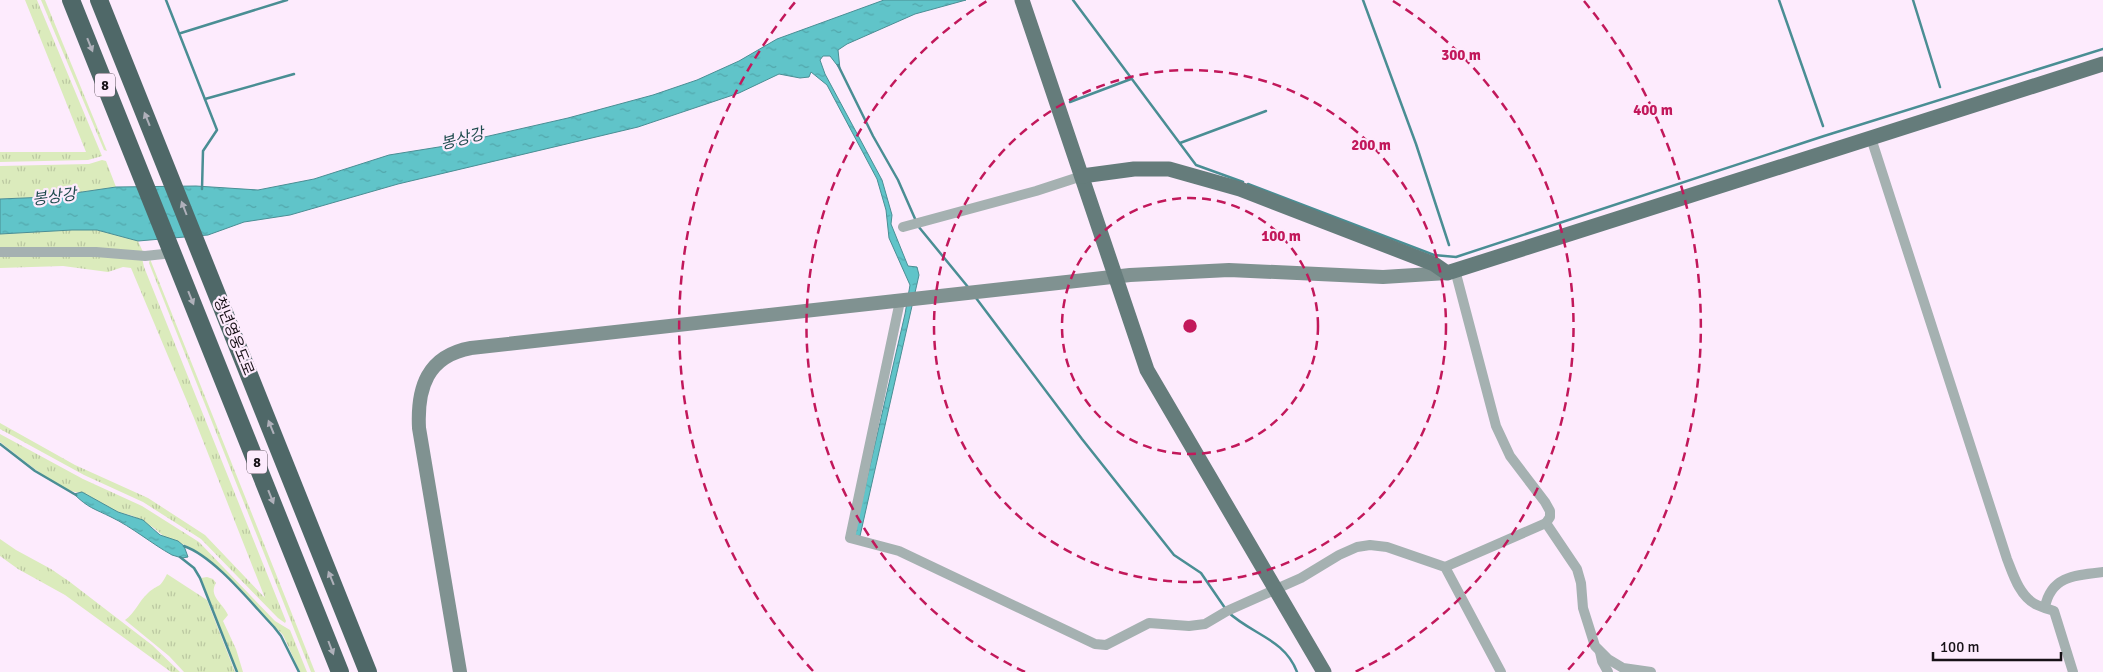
<svg xmlns="http://www.w3.org/2000/svg" width="2103" height="672" font-family="Signika,'Noto Sans KR',sans-serif">
  <style>
    .grass { fill: url(#grass-tufts) }
    .water { fill: url(#water-ripples); stroke: #4a8e94 }
    .lines { fill: none; stroke-linecap: round; stroke-linejoin: round }
    .stream { stroke: #4a8e94; stroke-width: 2.5 }
    .minor { stroke: #a5b1b1; stroke-width: 10 }
    .secondary { stroke: #809291; stroke-width: 14 }
    .primary { stroke: #657c7b; stroke-width: 15 }
    .motorway { stroke: #4f6868; stroke-width: 18 }
    .oneway { fill: #afb0ba }
    .ring { fill: none; stroke: #c2185b; stroke-width: 2.5; stroke-dasharray: 9 6 }
    .labels { text-anchor: middle; stroke-width: 4.5; stroke-linejoin: round; paint-order: stroke }
    .shield { fill: #fdebfd; stroke: #5c525c; stroke-width: 1 }
    .shield-label { font-size: 14px; font-weight: bold; fill: #171117 }
    .street-label { font-size: 15px; fill: #171117; stroke: #fdebfd }
    .water-label { font-size: 16px; font-style: italic; fill: #1f4c4e; stroke: #fdebfd }
    .centre { fill: #c2185b; stroke: #fdebfd; stroke-width: 2.5 }
    .ring-label { font-size: 15px; text-anchor: middle; font-weight: bold; fill: #c2185b; stroke: #fdebfd; stroke-width: 4.5; stroke-linejoin: round; paint-order: stroke }
  </style>
  <defs>
    <pattern id="grass-tufts" width="24" height="20" patternUnits="userSpaceOnUse" patternTransform="scale(1.25)"><rect width="24" height="20" fill="#dbebbc"/><path d="M3 7l-1-3M5 7V3M7 7l1-3M15 17l-1-3M17 17v-4M19 17l1-3" fill="none" stroke="#bbc8a1"/></pattern>
    <pattern id="water-ripples" width="26" height="14" patternUnits="userSpaceOnUse" patternTransform="scale(1.25)"><rect width="26" height="14" fill="#60c4c9"/><path d="M2 4q2-2 4 0t4 0M15 11q2-2 4 0t4 0" fill="none" stroke="#53a7ac"/></pattern>
  </defs>
  <rect width="100%" height="100%" fill="#fdebfd"/>
  <!-- grass -->
  <g class="grass">
    <polygon points="25,0 37,0 102,156 88,160 0,162 0,152 86,152"/>
    <polygon points="41,0 45,0 107,151 104,150"/>
    <polygon points="102,160 106,161 116,187 48,197 0,199 0,166 89,164"/>
    <polygon points="72,230 97,230 138,241 143,252 0,249 0,234"/>
    <polygon points="0,254 142,258 144,267 286,621 285,623 278,618 201,539 143,502 84,475 0,429 0,423 75,465 148,498 205,535 265,598 194,418 131,268 123,267 108,272 63,266 0,268"/>
    <polygon points="150,259 296,624 315,672 311,672 149,263"/>
    <path d="M 0,434 L 83,479 L 142,506 L 199,542 L 275,621 L 290,630 L 307,672 L 300,672 L 283,635 L 223,573 L 200,553 L 185,545 L 167,539 L 154,528 L 133,516 L 118,512 L 82,492 C 65,497 15,453 0,442 Z"/>
    <polygon points="0,539 16,550 51,569 70,582 152,645 180,672 171,672 65,595 18,569 0,556"/>
    <path d="M 167,574 L 207,600 L 235,672 L 184,672 L 169,656 L 125,620 C 135,613 139,601 148,593 C 159,583 159,590 167,574 Z"/>
    <path d="M 207,577 L 213,579 L 216,583 C 208,596 223,603 228,615 L 223,621 L 236,649 L 243,672 L 238,672 L 201,578 Z"/>
  </g>
  <!-- water -->
  <g class="water">
    <polygon points="884,0 966,0 915,14 847,44 838,50 840,69 830,56 823,56 820,60 825,74 882,180 892,215 891,224 908,266 917,267 919,275 860,536 854,535 905,314 910,285 889,238 886,210 877,179 827,85 811,72 809,77 800,78 779,74 739,93 638,127 398,184 290,215 244,222 208,235 138,241 97,230 72,230 0,234 0,199 48,197 116,187 196,186 258,190 314,179 389,155 445,146 568,118 653,95 697,80 739,61 777,39"/>
    <path d="M 82,492 L 118,512 L 143,520 L 160,535 L 178,541 L 184,546 L 188,557 L 182,558 L 172,555 C 152,544 132,527 111,517 C 95,509 88,508 74,494 Z"/>
  </g>
  <g class="lines">
    <!-- stream -->
    <g class="stream">
      <polyline points="166,0 217,130 203,151 202,189"/>
      <polyline points="1073,0 1196,165 1243,182"/>
      <polyline points="1363,0 1416,144 1449,245"/>
      <polyline points="1779,0 1823,126"/>
      <polyline points="1913,0 1940,87"/>
      <polyline points="181,33 287,0"/>
      <polyline points="838,65 873,136 898,180 916,221"/>
      <polyline points="205,99 294,74"/>
      <polyline points="1070,102 1131,79"/>
      <polyline points="1180,143 1266,111"/>
      <polyline points="1248,184 1434,255 1456,257 1824,136 2103,49"/>
      <polyline points="918,226 968,287"/>
      <polyline points="976,298 1082,439 1174,555 1201,573 1225,608"/>
      <polyline points="0,444 35,471 76,495"/>
      <path d="M 184,546 C 215,557 251,603 274,627 L 281,636 L 299,672"/>
      <polyline points="180,557 194,568 200,578 237,672"/>
      <path d="M 1228,612 C 1251,634 1285,639 1297,672"/>
    </g>
    <!-- minor -->
    <g class="minor">
      <path d="M 1871,138 L 2007,559 C 2013,574 2019,595 2035,604 C 2041,607 2048,609 2054,611 L 2073,672"/>
      <polyline points="903,227 1036,191 1082,176"/>
      <polyline points="0,252 96,252 145,256 173,253"/>
      <polyline points="900,301 850,538 899,551 1095,644 1106,645 1149,623 1189,626 1205,624 1227,611 1301,578 1339,555 1357,547 1370,545 1387,547 1445,567 1501,672"/>
      <polyline points="1546,523 1577,569 1581,583 1583,608 1595,646 1608,659 1623,668 1651,672"/>
      <polyline points="1445,567 1546,523 1550,517 1550,511 1545,502 1510,456 1496,426 1455,270"/>
      <path d="M 2045,607 C 2051,576 2075,575 2103,572"/>
      <polyline points="1600,652 1602,661 1608,672"/>
    </g>
    <!-- secondary -->
    <path class="secondary" d="M 460,672 L 419,428 C 417,388 427,356 471,348 L 1130,275 L 1229,270 L 1383,277 L 1447,273"/>
    <!-- primary -->
    <g class="primary">
      <polyline points="1022,0 1147,370 1324,672"/>
      <polyline points="1082,176 1134,169 1169,169 1240,189 1434,264 1447,273 2103,64"/>
    </g>
    <!-- motorway -->
    <g class="motorway">
      <polyline points="71,0 340,672"/>
      <polyline points="99,0 368,672"/>
    </g>
  </g>
  <!-- one-way arrows -->
  <defs><path id="oneway-solid" d="M-6-.8H1V-3.2L6.5 0L1 3.2V.8H-6Z" transform="scale(1.25)"/></defs>
  <g class="oneway">
    <use href="#oneway-solid" transform="translate(90 45) rotate(68)"/>
    <use href="#oneway-solid" transform="translate(147 119) rotate(-112)"/>
    <use href="#oneway-solid" transform="translate(184 208) rotate(-111)"/>
    <use href="#oneway-solid" transform="translate(191 298) rotate(68)"/>
    <use href="#oneway-solid" transform="translate(271 427) rotate(-112)"/>
    <use href="#oneway-solid" transform="translate(271 497) rotate(68)"/>
    <use href="#oneway-solid" transform="translate(331 578) rotate(-112)"/>
    <use href="#oneway-solid" transform="translate(331 648) rotate(69)"/>
  </g>
  <!-- distance rings -->
  <g class="ring">
    <circle cx="1190" cy="326" r="128"/>
    <circle cx="1190" cy="326" r="256"/>
    <path d="M1025 672A383 383 0 0 1 987 1M1393 1A383 383 0 0 1 1355 672"/>
    <path d="M813 671A511 511 0 0 1 796 1M1584 1A511 511 0 0 1 1567 671"/>
  </g>
  <g class="labels">
    <!-- shield labels -->
    <g class="shield">
      <rect x="95" y="73.5" width="20" height="23" rx="4"/>
      <rect x="247" y="450.5" width="20" height="23" rx="4"/>
    </g>
    <g class="shield-label">
      <text x="105" y="90">8</text>
      <text x="257" y="467">8</text>
    </g>
    <!-- street labels -->
    <g class="street-label">
      <text transform="translate(234 336) rotate(68)" y="5">청년영웅도로</text>
    </g>
    <!-- water labels -->
    <g class="water-label">
      <text transform="translate(462 138) rotate(-15)" y="6">봉상강</text>
      <text transform="translate(54 196) rotate(-8)" y="6">봉상강</text>
    </g>
  </g>
  <circle cx="1190" cy="326" r="8" class="centre"/>
  <g class="ring-label">
    <text x="1461" y="60">300 m</text>
    <text x="1653" y="115">400 m</text>
    <text x="1371" y="150">200 m</text>
    <text x="1281" y="241">100 m</text>
  </g>
  <!-- scale -->
  <path d="M1933 652v8h128v-8" fill="none" stroke="#171117" stroke-width="2.5"/>
  <text x="1940" y="652" font-size="15" fill="#171117" stroke="#fdebfd" stroke-width="4" paint-order="stroke">100 m</text>
</svg>
